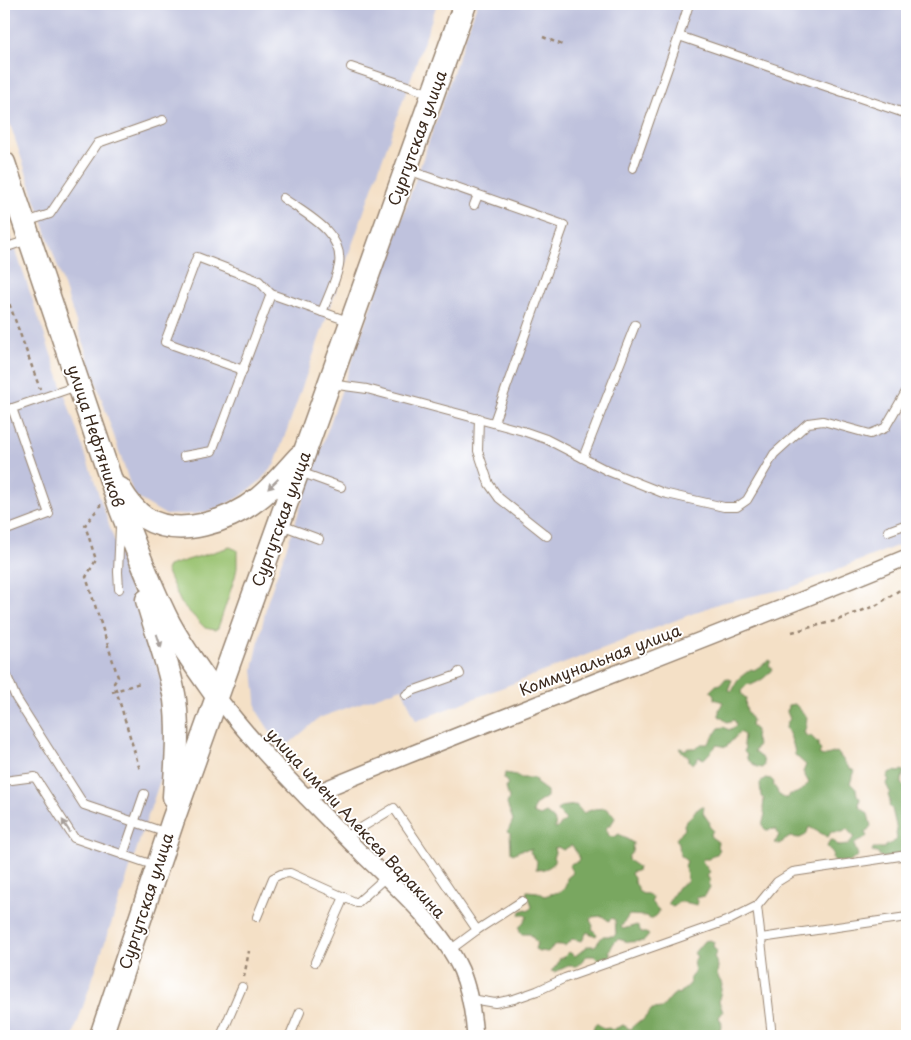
<svg xmlns="http://www.w3.org/2000/svg" width="911" height="1040" font-family="'Playpen Sans',sans-serif">
  <style>
    .industrial { fill: #bfc2dd }
    .green { fill: #97c16d; stroke: #697646 }
    .forest { fill: #79a760; stroke: #5a683f }
    .lines { fill: none; stroke-linecap: round; stroke-linejoin: round }
    .lane-casing { stroke: #988572; stroke-width: 10 }
    .street-casing { stroke: #988572; stroke-width: 18 }
    .secondary-casing { stroke: #988572; stroke-width: 25 }
    .path { stroke: #988572; stroke-width: 2.5; stroke-dasharray: 4 4; stroke-linecap: butt }
    .lane { stroke: #fff; stroke-width: 8 }
    .street { stroke: #fff; stroke-width: 15 }
    .secondary { stroke: #fff; stroke-width: 22 }
    .oneway { fill: #a79f9a }
    .labels { text-anchor: middle; stroke-width: 4; stroke-linejoin: round; paint-order: stroke }
    .street-label { font-size: 16px; fill: #3b2a1e; stroke: #fff }
  </style>
  <rect width="100%" height="100%" fill="#fff"/>
  <filter id="ink" filterUnits="userSpaceOnUse"><feTurbulence type="fractalNoise" baseFrequency=".02" numOctaves="2"/><feDisplacementMap in="SourceGraphic" scale="10" xChannelSelector="R" yChannelSelector="G"/><feConvolveMatrix kernelMatrix="1 2 1 2 8 2 1 2 1" color-interpolation-filters="sRGB"/></filter>
  <filter id="wash" filterUnits="userSpaceOnUse"><feTurbulence type="fractalNoise" baseFrequency=".0096" numOctaves="4" result="noise"/><feDisplacementMap in="SourceGraphic" scale="20" xChannelSelector="R" yChannelSelector="G"/><feGaussianBlur stdDeviation="1.12" result="paint"/><feColorMatrix in="noise" values="0 0 0 0 0 0 0 0 0 0 0 0 0 0 0 0 0 1.4 0 .05"/><feComposite in="paint" operator="in"/></filter>
  <g filter="url(#wash)">
    <rect width="100%" height="100%" fill="#f4e0c6"/>
    <!-- industrial -->
    <g class="industrial">
      <polygon points="4,4 437,4 275,464 259,482 240,497 216,509 196,514 166,515 134,496 4,106"/>
      <polygon points="477,4 907,4 907,542 790,588 720,603 416,721 402,688 319,718 282,750 257,711 253,669 267,603"/>
      <polygon points="4,216 167,695 168,757 73,1036 4,1036"/>
    </g>
    <!-- green -->
    <polygon class="green" points="230,547 237,550 237,568 235,577 218,628 215,630 205,628 181,603 166,570 168,566"/>
    <!-- forest -->
    <g class="forest">
      <path d="M 770,660 L 771,661 L 769,665 L 772,669 C 766,678 760,681 751,685 L 748,684 L 741,691 L 742,695 L 746,698 C 744,707 748,713 752,720 L 751,726 L 756,730 L 755,739 L 758,744 L 754,752 L 763,759 L 764,766 L 762,768 L 757,767 L 747,759 L 747,755 L 744,752 L 745,748 L 743,744 L 744,735 L 740,732 L 726,747 L 717,745 L 704,759 L 699,757 L 693,764 L 689,761 L 689,758 L 679,749 L 680,748 L 685,750 L 689,748 L 697,748 L 701,744 L 708,744 L 719,728 L 724,727 L 729,730 L 736,726 L 736,723 L 734,720 L 727,722 L 719,716 L 719,710 L 723,702 L 714,699 L 714,695 L 710,691 L 716,685 L 721,684 L 726,678 L 732,680 L 728,690 L 731,691 L 733,690 L 738,679 L 751,669 L 754,670 Z"/>
      <path d="M 795,704 L 807,717 L 806,724 L 807,726 L 804,731 L 806,736 L 811,736 L 818,743 L 818,747 L 821,750 L 819,754 L 823,756 L 837,752 L 850,769 L 855,771 L 850,783 L 856,789 L 857,795 L 860,798 L 859,806 L 868,814 L 871,826 L 865,833 L 867,836 C 863,841 858,840 854,845 L 858,855 L 850,862 L 835,861 L 832,858 L 833,853 L 827,847 L 830,840 L 833,840 L 839,846 L 848,845 L 854,837 L 847,829 L 843,832 L 831,832 L 828,837 L 809,827 L 806,835 L 800,838 L 790,837 L 779,844 L 775,843 L 779,835 L 776,829 L 766,830 L 762,826 L 765,814 L 763,809 L 764,799 L 761,796 L 760,783 L 765,778 L 771,779 L 774,782 L 773,785 L 777,790 L 778,794 L 784,798 L 788,798 L 790,794 C 798,795 803,788 809,783 L 803,772 L 806,765 L 795,755 C 795,748 790,734 786,728 L 787,723 L 790,719 L 787,712 L 788,705 Z"/>
      <path d="M 901,770 L 904,771 L 901,784 L 907,788 L 907,851 L 903,855 L 883,858 L 877,853 L 872,852 L 873,848 L 884,848 C 888,843 893,844 897,839 L 896,833 L 897,830 L 892,809 L 889,806 L 890,801 L 888,795 L 890,792 L 886,784 L 889,780 L 887,777 L 889,773 L 895,771 L 899,772 Z"/>
      <path d="M 505,773 L 516,775 L 521,778 L 533,778 L 536,780 L 536,783 L 547,791 L 547,797 L 535,805 L 533,813 L 540,816 L 546,813 C 551,817 557,820 555,828 L 556,829 L 566,820 L 557,811 L 560,807 L 576,805 L 583,813 L 594,809 L 605,808 L 613,814 L 615,818 L 612,823 L 606,828 L 609,836 L 614,837 L 619,834 L 633,843 L 632,852 L 628,857 L 628,860 L 638,867 L 637,871 L 632,872 L 631,874 L 634,878 L 634,882 L 638,887 L 638,891 L 643,894 C 648,893 650,895 653,899 L 651,902 L 659,910 C 659,915 655,917 650,919 L 646,916 L 629,915 L 621,927 L 623,929 L 637,925 L 642,933 L 646,933 L 649,935 L 644,941 L 629,942 L 618,939 L 613,944 L 609,952 L 611,955 L 606,961 L 598,960 L 594,956 L 587,956 L 577,966 L 568,966 L 555,972 L 551,971 L 557,965 L 560,958 L 563,958 L 569,952 L 575,956 L 588,946 L 595,946 L 603,936 L 614,936 L 616,934 L 615,920 L 612,918 L 609,921 L 602,916 L 592,917 L 590,920 L 593,926 L 592,929 L 597,934 L 596,936 L 587,932 L 582,941 L 572,939 L 565,946 C 557,943 553,946 548,952 L 539,951 L 535,949 L 537,943 L 530,934 L 521,934 L 519,928 L 527,917 L 525,915 L 519,915 L 521,911 L 526,909 L 528,911 L 532,907 L 530,900 L 526,896 L 527,891 L 538,892 L 545,896 C 559,890 565,896 567,878 L 573,873 L 569,866 L 572,863 L 578,862 L 580,859 L 572,845 L 563,850 L 558,847 L 554,848 L 555,853 L 553,857 L 555,861 C 552,867 543,871 536,869 L 537,861 L 530,852 L 532,849 L 521,850 L 513,854 L 511,852 L 510,833 L 508,831 L 513,820 L 507,804 L 509,798 L 506,788 L 508,784 L 504,778 Z"/>
      <polygon points="702,806 704,807 703,813 710,823 709,826 713,830 710,836 718,842 717,847 720,849 717,854 713,855 709,859 703,859 702,861 710,872 707,875 710,881 709,885 710,887 705,896 696,898 698,901 697,905 684,902 678,902 675,906 672,907 668,903 678,887 688,881 685,866 687,861 680,856 679,843 676,839 685,829 684,825 686,821 694,814 694,812"/>
      <polygon points="710,940 714,942 713,947 717,951 714,957 718,966 717,975 722,984 719,1001 723,1012 719,1017 722,1024 720,1030 725,1035 725,1036 627,1036 625,1035 605,1036 601,1033 596,1033 593,1029 595,1024 598,1024 603,1029 609,1028 612,1030 623,1025 630,1029 638,1022 642,1021 652,1009 662,1008 672,996 676,993 679,994 690,984 690,978 695,971 693,962 697,957 694,953 704,941"/>
    </g>
  </g>
  <g filter="url(#ink)">
    <g class="lines">
      <!-- lane casing -->
      <g class="lane-casing">
        <g id="lane">
          <polyline points="689,4 679,36 907,114"/>
          <polyline points="351,67 431,94"/>
          <polyline points="633,168 679,36"/>
          <polyline points="408,170 564,225 494,422"/>
          <path d="M 283,198 C 305,214 344,232 339,265 C 336,281 328,297 322,312"/>
          <polyline points="474,205 478,195"/>
          <polyline points="26,222 50,214 98,143 163,120"/>
          <polyline points="4,248 28,240"/>
          <polyline points="243,370 165,342 197,257 259,281 271,294"/>
          <polyline points="330,384 367,389 523,431 546,439 608,471 663,493 724,507 737,507 747,500 774,454 808,423 823,421 870,434 885,428 907,390"/>
          <polyline points="4,411 77,386"/>
          <polyline points="479,418 478,451 489,484 499,498 547,536"/>
          <polyline points="184,456 212,451 271,294 348,321"/>
          <polyline points="583,458 635,325"/>
          <polyline points="300,472 341,487"/>
          <polyline points="281,525 319,539"/>
          <polyline points="4,531 49,514 12,408"/>
          <polyline points="888,531 907,524"/>
          <polyline points="119,589 118,572 120,527"/>
          <polyline points="4,669 16,698 84,805 167,833"/>
          <polyline points="406,695 412,691 460,674 459,672"/>
          <polyline points="4,781 35,777 74,838 156,866"/>
          <polyline points="346,837 394,808 477,930 450,950"/>
          <polyline points="123,855 144,794"/>
          <polyline points="757,906 777,882 793,872 907,855"/>
          <polyline points="257,917 273,878 281,874 290,873 357,903 386,877"/>
          <polyline points="477,930 522,901"/>
          <polyline points="761,938 907,917"/>
          <polyline points="315,962 344,897"/>
          <polyline points="471,999 495,1003 514,999 537,991 565,978 729,920 757,906 772,1036"/>
          <polyline points="221,1036 242,987"/>
          <polyline points="290,1036 300,1012"/>
        </g>
      </g>
      <!-- street casing -->
      <g class="street-casing">
        <g id="street">
          <path d="M 217,696 C 261,754 313,804 363,855 C 396,887 442,928 461,970 C 470,991 473,1013 475,1036"/>
          <path d="M 306,797 C 505,714 708,640 907,557"/>
        </g>
      </g>
      <!-- secondary casing -->
      <g class="secondary-casing">
        <g id="secondary">
          <path d="M 4,163 L 121,510 C 136,548 150,586 169,623 C 183,649 200,672 217,696"/>
          <path d="M 120,489 C 126,499 134,511 145,518 C 179,539 230,521 259,498 C 274,486 286,471 299,457"/>
          <path d="M 147,600 C 156,633 170,666 175,700 C 179,732 176,765 174,797"/>
          <polyline points="101,1036 173,820 465,4"/>
        </g>
      </g>
      <!-- path -->
      <g class="path">
        <polyline points="543,37 565,46"/>
        <polyline points="4,289 40,389"/>
        <polyline points="100,504 100,506 85,525 96,560 86,577 118,677 114,683 140,770"/>
        <polyline points="792,632 835,621 877,605 907,585"/>
        <polyline points="112,692 140,683"/>
        <polyline points="244,977 249,951"/>
      </g>
      <!-- lane -->
      <use href="#lane" class="lane"/>
      <!-- street -->
      <use href="#street" class="street"/>
      <!-- secondary -->
      <use href="#secondary" class="secondary"/>
    </g>
    <!-- one-way arrows -->
    <defs><path id="oneway-solid" d="M-6-.8H1V-3.2L6.5 0L1 3.2V.8H-6Z" transform="scale(1.25)"/></defs>
    <g class="oneway">
      <use href="#oneway-solid" transform="translate(273 484) rotate(136)"/>
      <use href="#oneway-solid" transform="translate(159 641) rotate(72)"/>
      <use href="#oneway-solid" transform="translate(66 826) rotate(-122)"/>
    </g>
  </g>
  <g class="labels">
    <!-- street labels -->
    <g class="street-label">
      <text transform="translate(417 138) rotate(-70)" y="6">Сургутская улица</text>
      <text transform="translate(96 436) rotate(72)" y="6">улица Нефтяников</text>
      <text transform="translate(281 519) rotate(-70)" y="6">Сургутская улица</text>
      <text transform="translate(600 660) rotate(-21)" y="6">Коммунальная улица</text>
      <text transform="translate(356 823) rotate(47)" y="6">улица имени Алексея Варакина</text>
      <text transform="translate(146 901) rotate(-72)" y="6">Сургутская улица</text>
    </g>
  </g>
  <!-- margin -->
  <rect width="911" height="1040" fill="none" stroke="#fff" stroke-width="20"/>
</svg>
